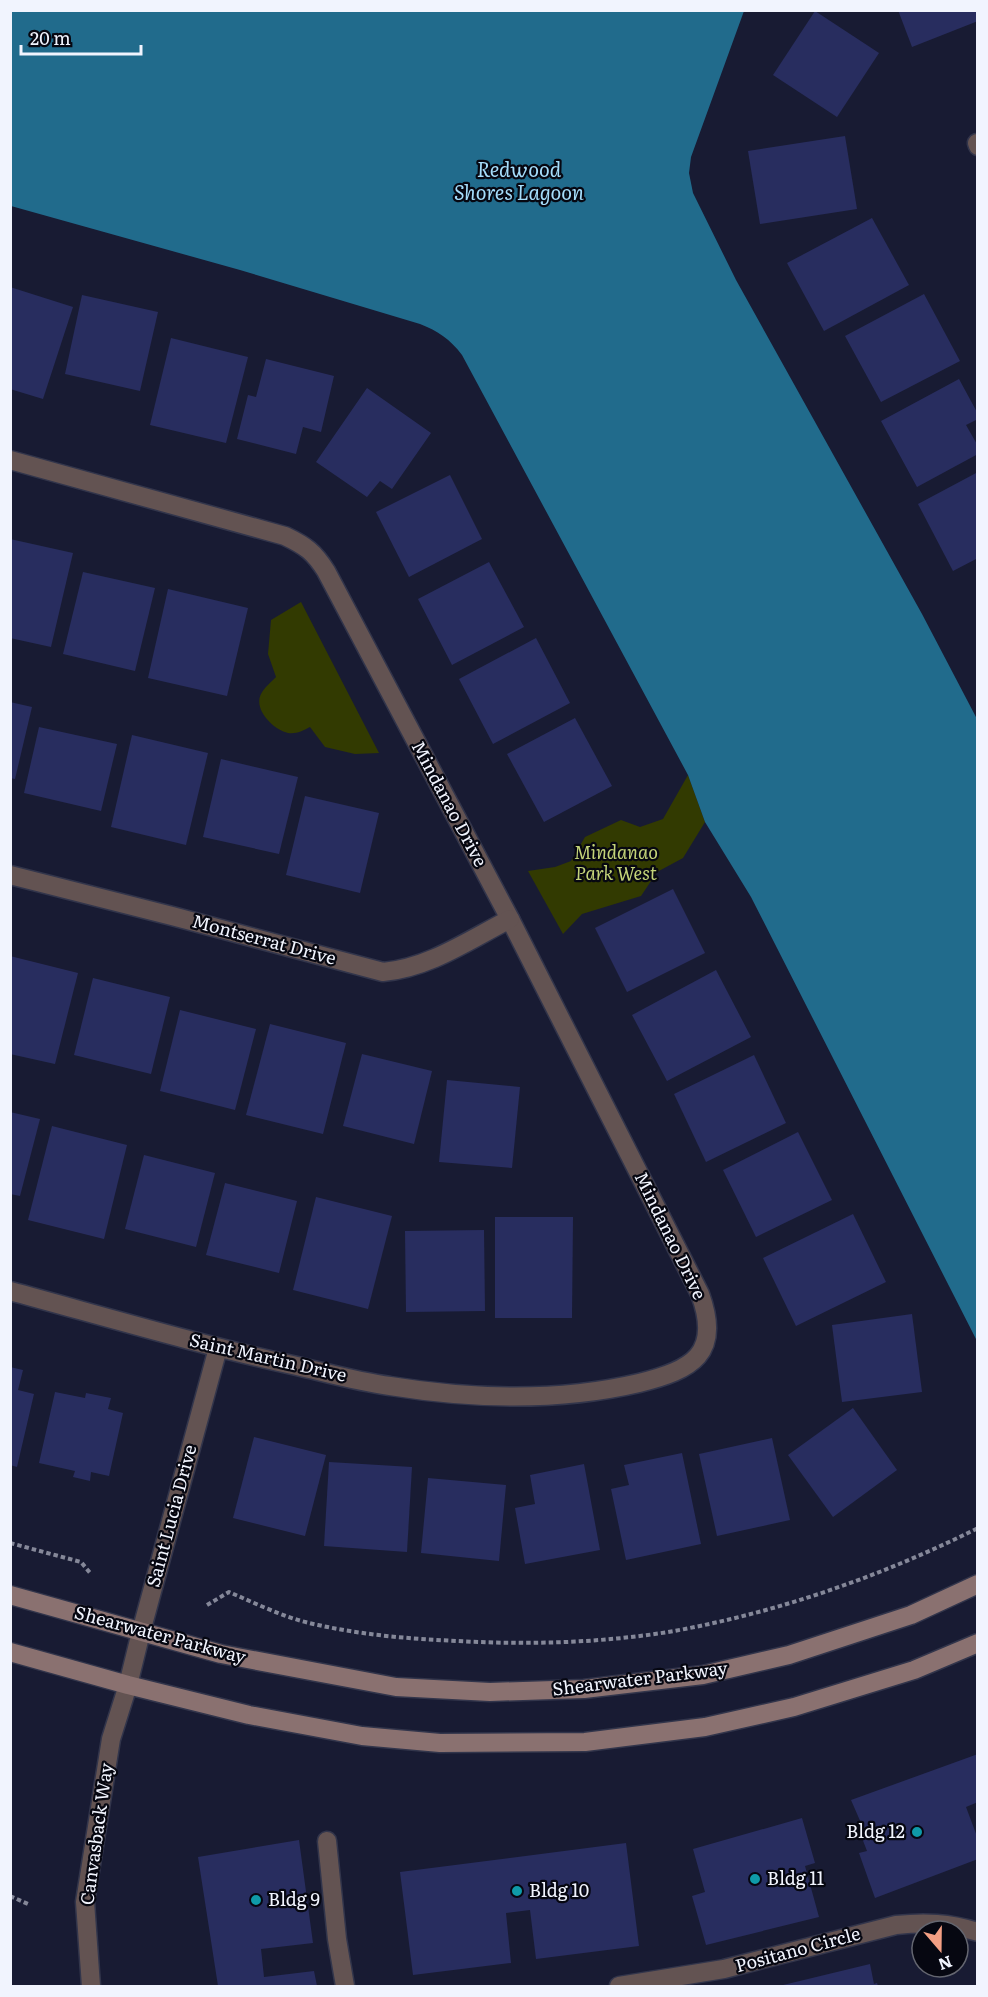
<svg xmlns="http://www.w3.org/2000/svg" width="988" height="1997" font-family="Literata,serif">
  <style>
    .green { fill: #323a01 }
    .water { fill: #216b8c }
    .building { fill: #282d5f }
    .lines { fill: none; stroke-linecap: round; stroke-linejoin: round }
    .minor-casing { stroke: #32354b; stroke-width: 21 }
    .tertiary-casing { stroke: #32354b; stroke-width: 21 }
    .secondary-casing { stroke: #32354b; stroke-width: 21 }
    .path { stroke: #858899; stroke-width: 4; stroke-dasharray: 4.5 3; stroke-linecap: butt }
    .minor { stroke: #635352; stroke-width: 18 }
    .tertiary { stroke: #635352; stroke-width: 18 }
    .secondary { stroke: #8a7170; stroke-width: 18 }
    .culture-dot { fill: #0f9aa8; stroke: #060711; stroke-width: 2 }
    .labels { text-anchor: middle; stroke-width: 4.5; stroke-linejoin: round; paint-order: stroke }
    .street-label { font-size: 18px; fill: #f1f4fe; stroke: #060711 }
    .park-label { font-size: 18px; font-style: italic; fill: #c4d479; stroke: #060711 }
    .poi-label { font-size: 18px; fill: #f1f4fe; stroke: #060711; text-anchor: start }
    .water-label { font-size: 20px; font-style: italic; fill: #a5ddfb; stroke: #060711 }
  </style>
  <rect width="100%" height="100%" fill="#181b33"/>
  <!-- green -->
  <g class="green">
    <path d="M 301,602 L 379,753 L 355,754 L 325,747 L 310,727 C 302,731 297,734 288,733 C 274,730 253,710 261,694 C 264,688 271,682 276,677 L 268,654 L 271,620 Z"/>
    <polygon points="688,775 705,822 683,858 657,872 641,896 582,914 563,934 528,871 555,867 571,861 585,837 621,820 640,827 663,819"/>
  </g>
  <!-- water -->
  <path class="water" d="M 10,11 L 744,11 L 691,157 L 689,173 L 693,193 L 736,280 L 922,614 L 977,719 L 977,1341 L 751,897 L 705,822 L 688,775 L 462,355 C 450,339 438,331 420,324 L 240,270 L 11,206 Z"/>
  <!-- building -->
  <g class="building">
    <polygon points="898,10 978,10 978,21 912,47"/>
    <polygon points="815,11 879,53 837,117 773,75"/>
    <polygon points="845,136 857,209 760,224 748,151"/>
    <polygon points="872,218 909,285 824,331 787,263"/>
    <polygon points="10,287 73,307 43,399 10,389"/>
    <polygon points="924,294 960,361 881,402 845,336"/>
    <polygon points="82,295 158,312 140,391 65,374"/>
    <polygon points="171,338 248,357 226,443 150,425"/>
    <polygon points="266,359 334,376 321,432 303,427 296,454 237,439 248,395 256,397"/>
    <polygon points="959,379 978,414 978,419 966,425 978,446 978,454 917,487 881,421"/>
    <polygon points="367,388 431,433 392,489 380,481 367,497 316,462"/>
    <polygon points="978,472 978,558 953,571 918,504"/>
    <polygon points="450,475 482,539 409,577 376,512"/>
    <polygon points="10,539 73,553 51,647 10,638"/>
    <polygon points="489,562 524,627 452,665 418,599"/>
    <polygon points="83,572 155,588 135,671 63,654"/>
    <polygon points="168,589 248,608 227,696 148,678"/>
    <polygon points="536,638 570,703 493,744 459,679"/>
    <polygon points="10,702 32,707 15,779 10,778"/>
    <polygon points="575,718 612,786 544,822 507,754"/>
    <polygon points="39,727 117,744 101,811 24,793"/>
    <polygon points="132,735 208,753 186,845 111,827"/>
    <polygon points="221,759 298,777 279,854 203,837"/>
    <polygon points="305,796 379,813 360,893 286,875"/>
    <polygon points="673,889 705,953 627,992 595,928"/>
    <polygon points="10,956 78,973 55,1064 10,1054"/>
    <polygon points="716,970 751,1037 667,1081 632,1015"/>
    <polygon points="93,978 170,997 151,1074 74,1055"/>
    <polygon points="180,1010 256,1029 235,1110 160,1091"/>
    <polygon points="270,1024 346,1043 323,1134 246,1115"/>
    <polygon points="362,1054 432,1071 414,1144 343,1126"/>
    <polygon points="754,1055 786,1123 706,1162 674,1094"/>
    <polygon points="447,1080 520,1087 512,1168 439,1162"/>
    <polygon points="10,1112 40,1119 20,1196 10,1194"/>
    <polygon points="52,1126 127,1145 104,1239 28,1220"/>
    <polygon points="798,1132 832,1200 756,1237 723,1170"/>
    <polygon points="144,1155 215,1173 196,1247 125,1229"/>
    <polygon points="225,1183 297,1201 279,1273 206,1255"/>
    <polygon points="316,1197 392,1216 368,1309 293,1290"/>
    <polygon points="853,1214 886,1282 796,1326 763,1258"/>
    <polygon points="495,1217 573,1217 572,1318 495,1318"/>
    <polygon points="484,1230 485,1311 406,1312 405,1231"/>
    <polygon points="912,1314 922,1392 842,1402 832,1325"/>
    <polygon points="10,1367 23,1370 18,1390 34,1394 17,1467 10,1465"/>
    <polygon points="55,1392 85,1398 86,1393 111,1398 108,1409 123,1413 109,1476 91,1472 90,1481 73,1477 75,1471 39,1463"/>
    <polygon points="853,1408 897,1470 833,1517 788,1455"/>
    <polygon points="254,1437 326,1455 305,1536 233,1518"/>
    <polygon points="772,1438 790,1520 717,1536 699,1454"/>
    <polygon points="682,1453 701,1544 626,1560 611,1489 629,1485 624,1465"/>
    <polygon points="329,1462 412,1467 407,1552 324,1546"/>
    <polygon points="584,1464 600,1550 525,1564 515,1508 535,1504 530,1475"/>
    <polygon points="428,1478 506,1485 499,1561 421,1553"/>
    <polygon points="978,1754 978,1802 966,1807 978,1839 978,1859 875,1898 859,1853 867,1851 857,1825 861,1823 851,1800"/>
    <polygon points="802,1818 815,1863 805,1866 819,1917 706,1945 692,1896 705,1892 693,1849"/>
    <polygon points="299,1840 313,1943 261,1949 264,1977 314,1971 317,1986 218,1986 198,1857"/>
    <polygon points="626,1843 639,1946 536,1959 530,1910 506,1913 511,1963 413,1975 400,1872"/>
    <polygon points="870,1964 874,1984 877,1983 878,1986 779,1986"/>
  </g>
  <g class="lines">
    <!-- minor casing -->
    <g class="minor-casing">
      <g id="minor">
        <polyline points="977,143 978,146"/>
        <path d="M 10,460 L 285,536 C 306,546 314,552 326,571 L 510,919 L 700,1294 C 722,1354 692,1370 639,1383 C 558,1402 471,1399 390,1386 C 359,1382 327,1373 297,1366 C 200,1345 106,1317 10,1291"/>
        <path d="M 10,875 L 172,916 L 383,972 C 429,968 469,940 510,919"/>
        <polyline points="141,1632 218,1348"/>
        <polyline points="327,1841 337,1939 345,1986"/>
        <path d="M 619,1986 L 724,1969 L 896,1925 C 926,1922 948,1923 978,1932"/>
      </g>
    </g>
    <!-- tertiary casing -->
    <g class="tertiary-casing">
      <polyline id="tertiary" points="91,1986 85,1902 111,1739 128,1685 141,1632"/>
    </g>
    <!-- secondary casing -->
    <g class="secondary-casing">
      <g id="secondary">
        <polyline points="10,1595 221,1654 396,1687 490,1692 584,1689 703,1675 789,1655 911,1615 978,1584"/>
        <polyline points="10,1652 128,1685 249,1715 362,1736 440,1743 585,1742 705,1727 794,1707 914,1670 978,1643"/>
      </g>
    </g>
    <!-- path -->
    <g class="path">
      <polyline points="10,1543 81,1562 91,1574"/>
      <path d="M 207,1605 L 229,1592 C 257,1604 287,1619 318,1625 C 363,1635 411,1639 457,1641 C 528,1645 603,1643 674,1631 C 779,1612 882,1576 978,1528"/>
      <polyline points="10,1896 28,1904"/>
    </g>
    <!-- minor -->
    <use href="#minor" class="minor"/>
    <!-- tertiary -->
    <use href="#tertiary" class="tertiary"/>
    <!-- secondary -->
    <use href="#secondary" class="secondary"/>
  </g>
  <!-- markers -->
  <g class="culture-dot">
    <circle cx="917" cy="1832" r="6"/>
    <circle cx="755" cy="1879" r="6"/>
    <circle cx="517" cy="1891" r="6"/>
    <circle cx="256" cy="1900" r="6"/>
  </g>
  <g class="labels">
    <!-- street labels -->
    <g class="street-label">
      <text transform="translate(449 804) rotate(62)" y="6">Mindanao Drive</text>
      <text transform="translate(264 940) rotate(15)" y="6">Montserrat Drive</text>
      <text transform="translate(670 1236) rotate(64)" y="6">Mindanao Drive</text>
      <text transform="translate(268 1358) rotate(13)" y="6">Saint Martin Drive</text>
      <text transform="translate(172 1516) rotate(-75)" y="6">Saint Lucia Drive</text>
      <text transform="translate(160 1635) rotate(15)" y="6">Shearwater Parkway</text>
      <text transform="translate(640 1679) rotate(-7)" y="6">Shearwater Parkway</text>
      <text transform="translate(97 1834) rotate(-82)" y="6">Canvasback Way</text>
      <text transform="translate(798 1950) rotate(-15)" y="6">Positano Circle</text>
    </g>
    <!-- park labels -->
    <g class="park-label">
      <text x="616" y="859">Mindanao<tspan x="616" dy="21">Park West</tspan></text>
    </g>
    <!-- poi labels -->
    <g class="poi-label">
      <text x="905" y="1838" text-anchor="end">Bldg 12</text>
      <text x="767" y="1885">Bldg 11</text>
      <text x="529" y="1897">Bldg 10</text>
      <text x="268" y="1906">Bldg 9</text>
    </g>
    <!-- water labels -->
    <g class="water-label">
      <text x="519" y="177">Redwood<tspan x="519" dy="23">Shores Lagoon</tspan></text>
    </g>
  </g>
  <!-- border -->
  <rect width="988" height="1997" fill="none" stroke="#f1f4fe" stroke-width="24"/>
  <!-- north arrow -->
  <g transform="translate(940 1949) rotate(160)"><circle r="28" fill="#060711" stroke="#646670" stroke-width="1.5"/>
  <path d="M0-4.5L10 22L0 15L-10 22Z" fill="#f39f84"/>
  <text y="-9" font-size="16" font-weight="bold" text-anchor="middle" fill="#f1f4fe">N</text>
  </g>
  <!-- scale -->
  <path d="M21 45v9h120v-9" fill="none" stroke="#f1f4fe" stroke-width="3"/>
  <text x="30" y="45" font-size="18" fill="#f1f4fe" stroke="#060711" stroke-width="4.5" paint-order="stroke">20 m</text>
</svg>
